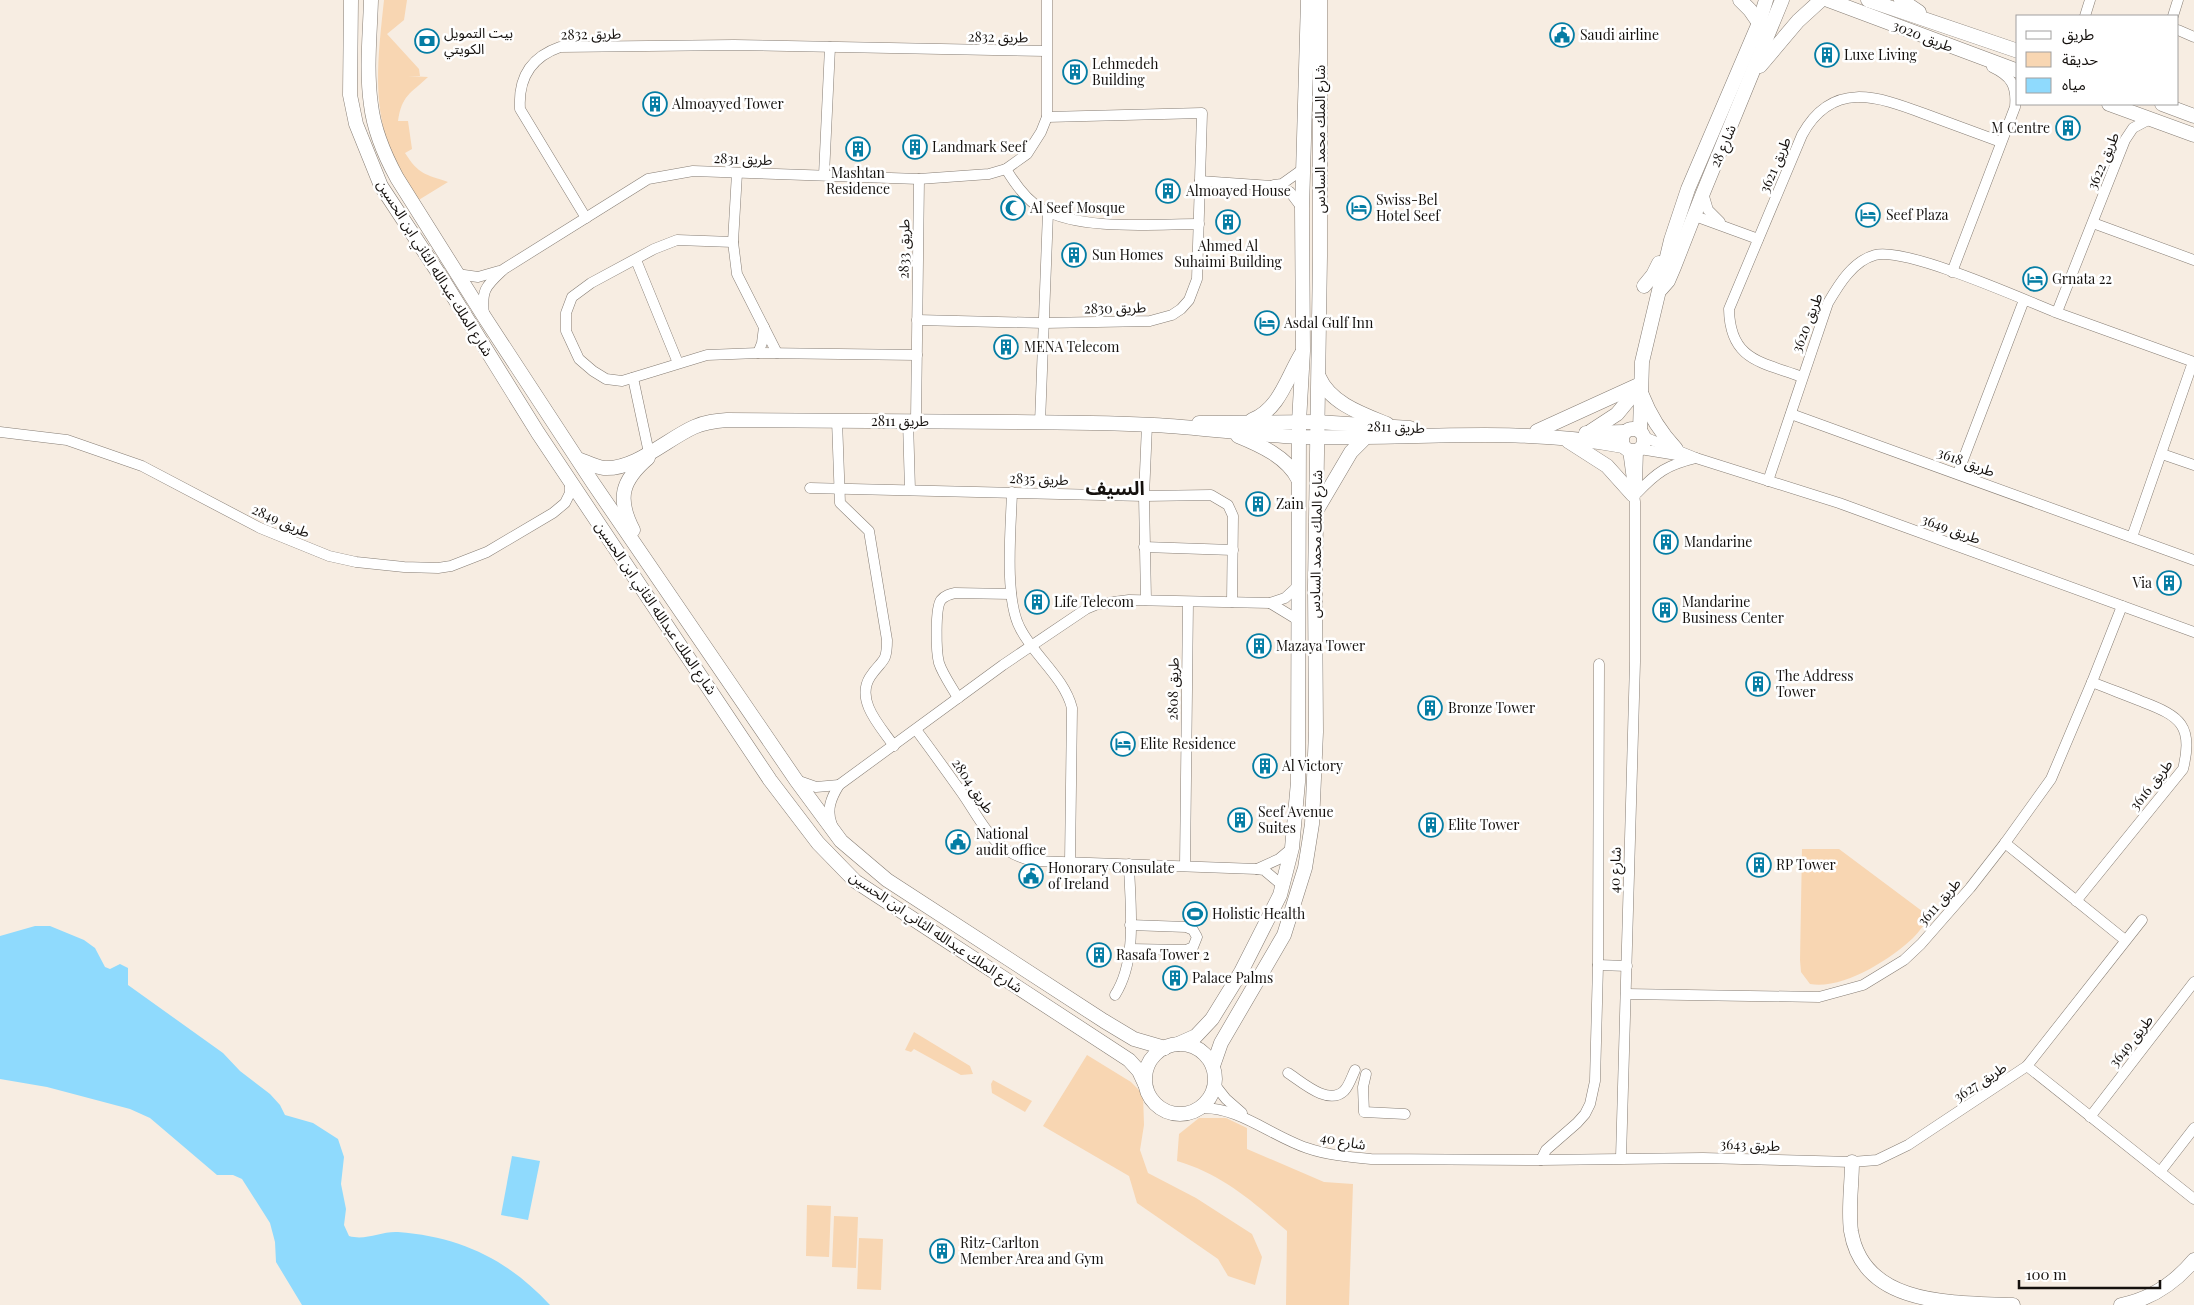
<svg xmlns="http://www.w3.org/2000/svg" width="2194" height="1305" font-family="'Playfair Display','Noto Sans Arabic',serif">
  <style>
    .green { fill: #f8d6b2 }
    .water { fill: #8fdafd }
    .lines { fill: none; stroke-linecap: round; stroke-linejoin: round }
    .street-casing { stroke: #867d74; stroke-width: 11 }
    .secondary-casing { stroke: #867d74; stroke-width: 15 }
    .street { stroke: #fff; stroke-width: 10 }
    .secondary { stroke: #fff; stroke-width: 14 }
    .labels { text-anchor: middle; stroke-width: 5; stroke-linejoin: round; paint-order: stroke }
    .poi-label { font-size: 14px; fill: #15110e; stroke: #fff; text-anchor: start }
    .street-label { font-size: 14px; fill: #15110e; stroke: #fff }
    .district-label { font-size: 19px; font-weight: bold; fill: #15110e; stroke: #fff }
  </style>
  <rect width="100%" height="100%" fill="#f7ede2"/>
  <!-- green -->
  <g class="green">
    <path d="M 384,0 L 407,0 L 404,20 L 387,34 L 419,69 L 420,76 L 408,76 L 428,77 C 410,94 402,95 398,121 L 408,121 L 412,149 L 405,153 C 419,175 425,174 448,182 L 417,201 C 409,188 400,175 394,161 C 371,106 378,57 384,0 Z"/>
    <path d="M 1802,849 L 1839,849 L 1930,917 C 1924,924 1919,932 1913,938 C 1890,960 1842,990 1810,984 L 1801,972 L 1800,960 Z"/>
    <polygon points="914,1032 970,1066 973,1074 961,1075 914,1049 911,1052 905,1050"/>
    <polygon points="1087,1055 1131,1082 1143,1094 1144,1125 1140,1150 1148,1173 1196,1198 1252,1234 1262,1257 1255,1285 1228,1276 1218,1259 1137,1203 1129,1176 1043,1126"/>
    <polygon points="993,1080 1032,1101 1025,1112 992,1093 991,1084"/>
    <path d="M 1199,1118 L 1226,1118 L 1247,1128 L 1247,1149 L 1324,1182 L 1353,1184 L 1349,1305 L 1286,1305 L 1287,1231 C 1252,1201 1222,1174 1177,1161 L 1179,1134 Z"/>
    <polygon points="807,1205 831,1206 829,1257 806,1256"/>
    <polygon points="834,1216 858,1217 856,1268 832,1267"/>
    <polygon points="859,1238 883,1239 881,1290 857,1289"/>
  </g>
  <!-- water -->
  <g class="water">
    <path d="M 35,926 L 50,926 L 84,940 L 95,948 L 105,967 L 110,969 L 120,964 L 128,968 L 128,985 L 223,1053 L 240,1071 L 270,1094 L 280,1105 L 285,1115 L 313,1123 L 338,1139 L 344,1157 L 341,1184 L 346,1209 L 344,1225 L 349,1236 C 366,1241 381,1231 398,1232 C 461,1237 507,1259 550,1305 L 302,1305 L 276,1262 L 275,1242 L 270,1223 L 242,1179 L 233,1175 L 217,1175 L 150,1118 L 130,1109 L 47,1087 L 0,1079 L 0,936 Z"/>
    <polygon points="512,1156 540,1161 528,1220 501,1215"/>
  </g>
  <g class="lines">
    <!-- street casing -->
    <g class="street-casing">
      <g id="street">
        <polyline points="2085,16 2090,0"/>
        <polyline points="2173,16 2178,0"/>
        <polyline points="2178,30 2194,37"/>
        <path d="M 1006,169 C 1015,184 1027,201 1042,209 C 1083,231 1153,224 1199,224"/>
        <polyline points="737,173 733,242 737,274 777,353"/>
        <polyline points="824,175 830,47"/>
        <polyline points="1200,181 1273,186 1290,192 1302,208"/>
        <polyline points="1274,185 1282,184 1303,169"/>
        <polyline points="1703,193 1708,210 1720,222"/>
        <polyline points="1695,216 1758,239"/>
        <path d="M 586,218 L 520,109 C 518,78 531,57 560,47 L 734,45 L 1046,51"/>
        <polyline points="2093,223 2194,260"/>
        <polyline points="733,242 677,240 654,249 591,283 572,297 566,313 566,331 579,359 593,371 606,379 622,381 707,355 758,353 917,355"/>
        <polyline points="636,260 678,363"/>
        <path d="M 1952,272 L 2015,107 C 2017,85 2011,76 1992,67"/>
        <polyline points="457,274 478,277 499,271"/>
        <polyline points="2057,312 2125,140 2133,128 2150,119"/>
        <path d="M 484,315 C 481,289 486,286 504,269 L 648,179 L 693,171 L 919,179 L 989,174 L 1006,169 L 1027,154 L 1041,132 L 1047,117 L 1047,0"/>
        <polyline points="917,320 1044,323 1150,321 1172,315 1181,309 1189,300 1197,279 1202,113 1047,117"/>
        <polyline points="758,353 762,343 764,327"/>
        <path d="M 1802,377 C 1762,362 1730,361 1729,309 L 1802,135 C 1832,80 1877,96 1925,114 C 1950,123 1976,133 2001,142"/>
        <polyline points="633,378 649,453"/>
        <polyline points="1791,414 2194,560"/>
        <path d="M 837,420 L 840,503 L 869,531 L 887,640 C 887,664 882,659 870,677 C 855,701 881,727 894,746"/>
        <polyline points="908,421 910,490"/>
        <polyline points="916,421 919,179"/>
        <polyline points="1040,423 1048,212"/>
        <polyline points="0,432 67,440 142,466 260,528 329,556 356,562 404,567 438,568 451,566 487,552 553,513 565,503 570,493 570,482"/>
        <polyline points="1644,437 1696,458 1839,503 2194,632"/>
        <polyline points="1640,449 1683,456"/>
        <polyline points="2162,454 2194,465"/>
        <polyline points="1958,473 2024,300"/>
        <path d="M 1768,481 L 1828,303 C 1839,284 1853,261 1875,255 C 1906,247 2020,298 2055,312 C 2101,329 2148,345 2194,362"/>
        <polyline points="1637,484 1638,450"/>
        <polyline points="810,488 1144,496 1211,495 1228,505 1233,516 1232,602"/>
        <path d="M 1012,492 C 1011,527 1004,598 1020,628 C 1034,656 1064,677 1072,708 L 1070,862"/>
        <path d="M 1637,493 C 1657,472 1667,465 1696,458"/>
        <polyline points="2132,537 2193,362"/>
        <polyline points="1144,547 1233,550"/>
        <polyline points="1146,600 1144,496 1147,425"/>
        <polyline points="1270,603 1298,620"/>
        <path d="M 958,698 C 952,687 943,675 939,663 C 936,652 935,608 941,600 C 945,595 950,594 955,593 L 1011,594"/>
        <path d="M 917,731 C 932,751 947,772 962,793 C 983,823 993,853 1034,861 L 1257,869 L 1264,870 L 1283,886"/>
        <polyline points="796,780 816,787 839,785"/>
        <path d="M 832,825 C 826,810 831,798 839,785 L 1003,665 L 1086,609 L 1098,604 L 1129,600 L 1270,603 L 1285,598 L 1297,587"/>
        <polyline points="2005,843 2125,940"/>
        <polyline points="1185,866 1188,602"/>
        <polyline points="1257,869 1279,859 1292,848"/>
        <path d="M 2076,901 L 2183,769 C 2194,726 2180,716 2143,702 C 2126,695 2109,689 2092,682"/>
        <polyline points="1130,949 1186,950 1193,947 1197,937 1193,930 1186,927 1130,925"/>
        <polyline points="1598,965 1627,966"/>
        <polyline points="1626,994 1819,997 1863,985 1904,960 1921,944 1970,888 2005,843 2051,779 2092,682 2122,606"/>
        <path d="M 1115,995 C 1138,959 1130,905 1129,864"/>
        <polyline points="2027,1066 2194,1199"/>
        <path d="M 1288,1073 C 1302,1082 1328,1106 1344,1091 C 1349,1086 1352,1076 1355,1070"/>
        <polyline points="1366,1074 1363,1087 1364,1112 1405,1114"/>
        <polyline points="1215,1085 1226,1099 1242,1113"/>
        <path d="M 1200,1108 C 1238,1106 1271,1136 1307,1148 C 1327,1155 1349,1157 1371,1159 L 1541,1160 L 1703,1158 L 1852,1162 L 1877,1160 L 1908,1145 L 2027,1066 L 2142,920"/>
        <polyline points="2090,1117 2194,982"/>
        <polyline points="1621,1158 1635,662 1635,502 1628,450"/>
        <polyline points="1541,1160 1546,1150 1577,1123 1585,1114 1590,1104 1595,1081 1598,965 1599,664"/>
        <polyline points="2160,1172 2194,1128"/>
      </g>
    </g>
    <!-- secondary casing -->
    <g class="secondary-casing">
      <g id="secondary">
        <polyline points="351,0 350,95 356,124 381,186 443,280 538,433 770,780 818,843 855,881 1129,1060 1139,1071 1145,1084"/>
        <path d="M 371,0 C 370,35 366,70 371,105 C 374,130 385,156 397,178 L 485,318 L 593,483 L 796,780 L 841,841 L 887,880 L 1104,1021 L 1134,1039 L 1165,1048"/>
        <polyline points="1740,0 1750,10 1759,23"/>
        <polyline points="1828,0 2018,71"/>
        <polyline points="1868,0 2018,51"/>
        <polyline points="1901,0 1919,12"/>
        <polyline points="1760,66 1798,21 1821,0"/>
        <polyline points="2109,104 2194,135"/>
        <polyline points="2162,104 2194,116"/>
        <polyline points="1644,286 1653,275 1659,263"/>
        <polyline points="1661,289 1668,281 1674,267 1703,193 1782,0"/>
        <path d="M 1319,377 C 1330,403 1362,414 1387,424"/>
        <path d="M 1642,395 C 1650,416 1661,433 1676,449"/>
        <path d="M 1252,420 C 1280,409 1287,377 1302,353"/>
        <polyline points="1199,423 1317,422 1410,428"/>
        <circle cx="1633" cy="440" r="11"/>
        <polyline points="1537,431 1638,385"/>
        <polyline points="1591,431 1617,414 1636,391"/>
        <polyline points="1640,431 1642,362 1671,240 1688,189 1759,23 1766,0"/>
        <polyline points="1586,433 1624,432"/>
        <path d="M 1238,436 C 1260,445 1287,457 1298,479"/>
        <polyline points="1568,441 1607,466 1633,495"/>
        <path d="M 578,459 C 586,462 596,467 604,468 C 635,470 667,439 694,427 C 705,422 716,421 727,420 C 822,420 917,421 1011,422 C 1064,423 1117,422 1169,426 C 1212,429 1255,435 1299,437 C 1405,440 1518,426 1623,446"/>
        <polyline points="1318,508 1351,452 1365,438"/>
        <path d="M 633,530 C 617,499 621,481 648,458"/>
        <polyline points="1178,1044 1196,1036 1212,1019 1241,972 1280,895 1292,848 1298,782 1299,422 1303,351 1302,208 1308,0"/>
        <circle cx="1180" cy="1079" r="35"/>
        <polyline points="1213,1066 1221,1043 1284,935 1305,868 1312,824 1316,732 1315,586 1320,256 1320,0"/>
        <path d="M 1852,1162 C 1852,1184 1848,1209 1851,1231 C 1863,1305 1949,1303 2013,1305"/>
        <path d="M 2121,1305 C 2151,1299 2174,1284 2194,1260"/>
      </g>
    </g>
    <!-- street -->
    <use href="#street" class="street"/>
    <!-- secondary -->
    <use href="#secondary" class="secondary"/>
  </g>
  <!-- icons -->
  <defs>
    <g id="civic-ring" transform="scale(1.25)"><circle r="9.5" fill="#fff" stroke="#057da4" stroke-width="1.5"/><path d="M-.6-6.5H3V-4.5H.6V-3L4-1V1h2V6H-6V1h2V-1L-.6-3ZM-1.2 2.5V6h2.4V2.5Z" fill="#057da4"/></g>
    <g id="bank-ring" transform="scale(1.25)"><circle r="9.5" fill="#fff" stroke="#057da4" stroke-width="1.5"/><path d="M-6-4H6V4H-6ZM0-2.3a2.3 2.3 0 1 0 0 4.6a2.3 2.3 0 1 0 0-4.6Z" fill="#057da4"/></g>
    <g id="building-ring" transform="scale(1.25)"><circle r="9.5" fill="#fff" stroke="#057da4" stroke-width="1.5"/><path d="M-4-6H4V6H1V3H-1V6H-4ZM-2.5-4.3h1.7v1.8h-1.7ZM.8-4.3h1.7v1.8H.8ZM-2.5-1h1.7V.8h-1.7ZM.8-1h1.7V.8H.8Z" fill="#057da4"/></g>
    <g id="mosque-ring" transform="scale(1.25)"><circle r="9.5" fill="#fff" stroke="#057da4" stroke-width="1.5"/><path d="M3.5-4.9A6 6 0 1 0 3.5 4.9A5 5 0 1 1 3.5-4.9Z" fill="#057da4"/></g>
    <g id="hotel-ring" transform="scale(1.25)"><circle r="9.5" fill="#fff" stroke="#057da4" stroke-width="1.5"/><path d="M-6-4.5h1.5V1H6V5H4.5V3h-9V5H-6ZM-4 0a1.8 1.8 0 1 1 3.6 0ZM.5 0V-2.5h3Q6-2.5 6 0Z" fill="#057da4"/></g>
    <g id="stadium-ring" transform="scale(1.25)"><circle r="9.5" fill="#fff" stroke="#057da4" stroke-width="1.5"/><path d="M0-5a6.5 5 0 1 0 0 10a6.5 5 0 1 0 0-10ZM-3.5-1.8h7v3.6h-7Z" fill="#057da4"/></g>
  </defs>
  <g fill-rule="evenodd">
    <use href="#civic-ring" x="1562" y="35"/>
    <use href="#bank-ring" x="427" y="41"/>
    <use href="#building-ring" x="1827" y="55"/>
    <use href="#building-ring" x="1075" y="72"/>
    <use href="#building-ring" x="655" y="104"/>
    <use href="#building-ring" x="2068" y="128"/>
    <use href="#building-ring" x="915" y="147"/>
    <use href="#building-ring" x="858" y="149"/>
    <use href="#building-ring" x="1168" y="191"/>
    <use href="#mosque-ring" x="1013" y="208"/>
    <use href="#hotel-ring" x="1359" y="208"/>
    <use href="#hotel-ring" x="1868" y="215"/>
    <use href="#building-ring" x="1228" y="222"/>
    <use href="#building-ring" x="1074" y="255"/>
    <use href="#hotel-ring" x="2035" y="279"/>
    <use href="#hotel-ring" x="1267" y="323"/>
    <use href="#building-ring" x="1006" y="347"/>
    <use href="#building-ring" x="1258" y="504"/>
    <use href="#building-ring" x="1666" y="542"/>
    <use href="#building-ring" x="2169" y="583"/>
    <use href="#building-ring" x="1037" y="602"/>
    <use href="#building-ring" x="1665" y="610"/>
    <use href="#building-ring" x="1259" y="646"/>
    <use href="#building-ring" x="1758" y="684"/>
    <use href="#building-ring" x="1430" y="708"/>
    <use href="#hotel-ring" x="1123" y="744"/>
    <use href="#building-ring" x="1265" y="766"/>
    <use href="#building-ring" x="1240" y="820"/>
    <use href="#building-ring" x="1431" y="825"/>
    <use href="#civic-ring" x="958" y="842"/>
    <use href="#building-ring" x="1759" y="865"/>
    <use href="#civic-ring" x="1031" y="876"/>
    <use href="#stadium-ring" x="1195" y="914"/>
    <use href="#building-ring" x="1099" y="955"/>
    <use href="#building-ring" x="1175" y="978"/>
    <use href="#building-ring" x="942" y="1251"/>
  </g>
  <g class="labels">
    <!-- poi labels -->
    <g class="poi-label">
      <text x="444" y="38">بيت التمويل<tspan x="444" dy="16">الكويتي</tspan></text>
      <text x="1580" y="40">Saudi airline</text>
      <text x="1844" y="60">Luxe Living</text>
      <text x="1092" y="69">Lehmedeh<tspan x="1092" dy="16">Building</tspan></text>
      <text x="672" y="109">Almoayyed Tower</text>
      <text x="2050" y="133" text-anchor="end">M Centre</text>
      <text x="932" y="152">Landmark Seef</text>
      <text x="858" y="178" text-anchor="middle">Mashtan<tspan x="858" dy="16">Residence</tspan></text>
      <text x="1186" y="196">Almoayed House</text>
      <text x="1376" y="205">Swiss-Bel<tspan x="1376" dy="16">Hotel Seef</tspan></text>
      <text x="1030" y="213">Al Seef Mosque</text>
      <text x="1886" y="220">Seef Plaza</text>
      <text x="1228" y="251" text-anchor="middle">Ahmed Al<tspan x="1228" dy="16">Suhaimi Building</tspan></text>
      <text x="1092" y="260">Sun Homes</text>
      <text x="2052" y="284">Grnata 22</text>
      <text x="1284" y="328">Asdal Gulf Inn</text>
      <text x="1024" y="352">MENA Telecom</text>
      <text x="1276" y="509">Zain</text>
      <text x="1684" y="547">Mandarine</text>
      <text x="2152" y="588" text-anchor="end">Via</text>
      <text x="1054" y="607">Life Telecom</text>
      <text x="1682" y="607">Mandarine<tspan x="1682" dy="16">Business Center</tspan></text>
      <text x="1276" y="651">Mazaya Tower</text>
      <text x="1776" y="681">The Address<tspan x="1776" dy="16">Tower</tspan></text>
      <text x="1448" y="713">Bronze Tower</text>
      <text x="1140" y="749">Elite Residence</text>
      <text x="1282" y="771">Al Victory</text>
      <text x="1258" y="817">Seef Avenue<tspan x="1258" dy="16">Suites</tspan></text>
      <text x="1448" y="830">Elite Tower</text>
      <text x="976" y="839">National<tspan x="976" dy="16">audit office</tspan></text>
      <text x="1776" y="870">RP Tower</text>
      <text x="1048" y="873">Honorary Consulate<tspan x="1048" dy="16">of Ireland</tspan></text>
      <text x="1212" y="919">Holistic Health</text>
      <text x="1116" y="960">Rasafa Tower 2</text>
      <text x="1192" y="983">Palace Palms</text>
      <text x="960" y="1248">Ritz-Carlton<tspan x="960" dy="16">Member Area and Gym</tspan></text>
    </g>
    <!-- street labels -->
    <g class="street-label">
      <text transform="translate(591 34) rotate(-1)" y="5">طريق 2832</text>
      <text transform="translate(1923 36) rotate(21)" y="5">طريق 3020</text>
      <text transform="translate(998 37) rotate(1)" y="5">طريق 2832</text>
      <text transform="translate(1320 139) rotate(-90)" y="5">شارع الملك محمد السادس</text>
      <text transform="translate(1723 146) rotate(-67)" y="5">شارع 28</text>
      <text transform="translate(743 159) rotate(2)" y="5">طريق 2831</text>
      <text transform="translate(2103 161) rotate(-67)" y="5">طريق 3622</text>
      <text transform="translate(1775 165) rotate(-67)" y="5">طريق 3621</text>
      <text transform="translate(904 249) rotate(-89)" y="5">طريق 2833</text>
      <text transform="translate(435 268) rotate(58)" y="5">شارع الملك عبدالله الثاني ابن الحسين</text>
      <text transform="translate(1115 308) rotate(-1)" y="5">طريق 2830</text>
      <text transform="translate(1807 323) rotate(-69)" y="5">طريق 3620</text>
      <text x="900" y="426">طريق 2811</text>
      <text transform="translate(1396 427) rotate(2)" y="5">طريق 2811</text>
      <text transform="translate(1966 462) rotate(20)" y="5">طريق 3618</text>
      <text transform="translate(1039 479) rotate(2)" y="5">طريق 2835</text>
      <text transform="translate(281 521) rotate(24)" y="5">طريق 2849</text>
      <text transform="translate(1951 529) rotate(20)" y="5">طريق 3649</text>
      <text transform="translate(1316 544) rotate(-89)" y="5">شارع الملك محمد السادس</text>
      <text transform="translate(656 608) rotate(56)" y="5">شارع الملك عبدالله الثاني ابن الحسين</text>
      <text transform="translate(1173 689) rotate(-89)" y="5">طريق 2808</text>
      <text transform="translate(2151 785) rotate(-52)" y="5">طريق 3616</text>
      <text transform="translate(973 786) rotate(56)" y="5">طريق 2804</text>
      <text transform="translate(1615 870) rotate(-88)" y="5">شارع 40</text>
      <text transform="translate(1939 902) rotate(-49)" y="5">طريق 3611</text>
      <text transform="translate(936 932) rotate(34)" y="5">شارع الملك عبدالله الثاني ابن الحسين</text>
      <text transform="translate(2131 1041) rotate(-52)" y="5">طريق 3649</text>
      <text transform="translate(1980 1082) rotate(-33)" y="5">طريق 3627</text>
      <text transform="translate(1343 1141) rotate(10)" y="5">شارع 40</text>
      <text transform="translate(1750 1145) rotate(2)" y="5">طريق 3643</text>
    </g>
    <!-- district labels -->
    <g class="district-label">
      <text x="1115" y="495">السيف</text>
    </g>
  </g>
  <!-- legend -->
  <rect x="2016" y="15" width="162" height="90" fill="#ffffff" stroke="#a1a09f"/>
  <rect x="2026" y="31" width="25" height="8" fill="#ffffff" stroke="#a1a09f"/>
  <text x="2062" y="40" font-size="15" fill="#15110e">طريق</text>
  <rect x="2026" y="52" width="25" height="15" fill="#f8d6b2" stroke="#a1a09f"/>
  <text x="2062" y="65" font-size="15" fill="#15110e">حديقة</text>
  <rect x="2026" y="78" width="25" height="15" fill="#8fdafd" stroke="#a1a09f"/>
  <text x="2062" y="90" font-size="15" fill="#15110e">مياه</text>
  <!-- scale -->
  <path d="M2019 1280v8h141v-8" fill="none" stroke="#15110e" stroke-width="2.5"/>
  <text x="2026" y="1280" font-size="15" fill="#15110e" stroke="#ffffff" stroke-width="4" paint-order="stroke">100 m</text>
</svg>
